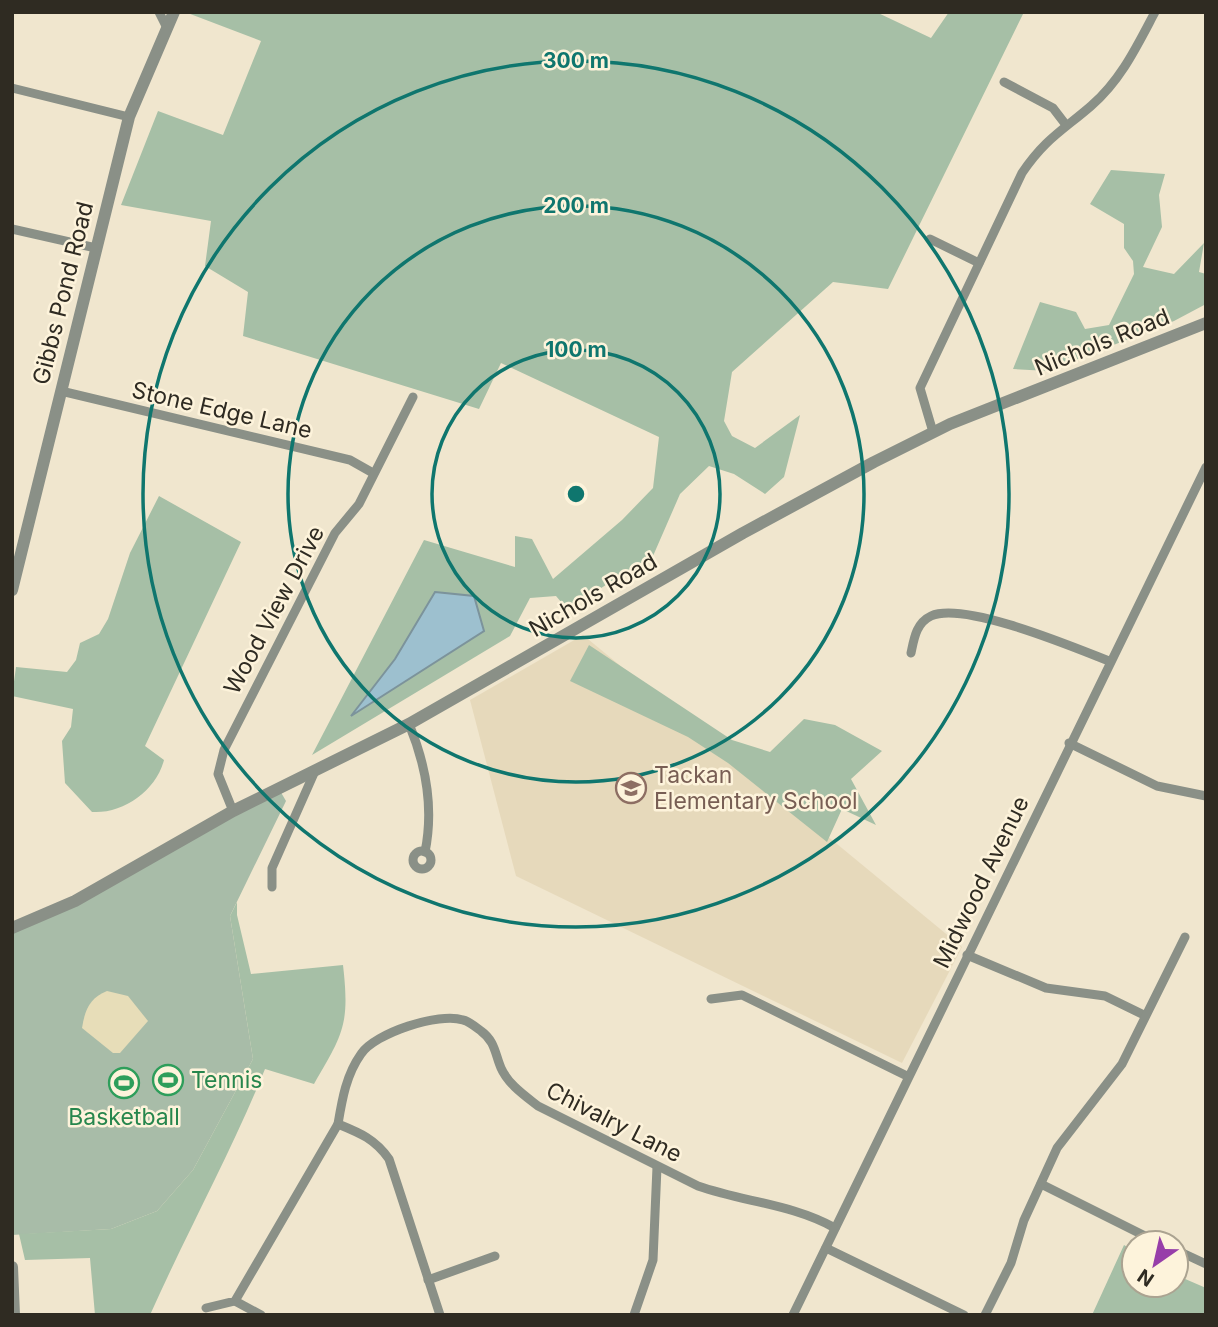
<svg xmlns="http://www.w3.org/2000/svg" width="1218" height="1327" font-family="Inter,sans-serif">
  <style>
    .built { fill: #e6d9bb }
    .green { fill: #a8bca8 }
    .forest { fill: #a6bfa6; fill-rule: evenodd }
    .sand { fill: #e7ddb8 }
    .water { fill: #9dc0cf; stroke: #7c939b; stroke-width: 2 }
    .lines { fill: none; stroke-linecap: round; stroke-linejoin: round }
    .minor { stroke: #8a9087; stroke-width: 9 }
    .tertiary { stroke: #8a9087; stroke-width: 12 }
    .ring { fill: none; stroke: #0f766e; stroke-width: 3.5 }
    .labels { text-anchor: middle; stroke-width: 5; stroke-linejoin: round; paint-order: stroke }
    .street-label { font-size: 23px; fill: #2f2b22; stroke: #fdf3db }
    .education-label { font-size: 23px; fill: #785e54; stroke: #fdf3db; text-anchor: start }
    .leisure-label { font-size: 23px; fill: #27864d; stroke: #fdf3db; text-anchor: start }
    .centre { fill: #0f766e; stroke: #fdf3db; stroke-width: 3.5 }
    .ring-label { font-size: 21px; text-anchor: middle; font-weight: bold; fill: #0f766e; stroke: #fdf3db; stroke-width: 5; stroke-linejoin: round; paint-order: stroke }
  </style>
  <rect width="100%" height="100%" fill="#f0e6ce"/>
  <!-- built -->
  <polygon class="built" points="583,635 962,947 902,1063 516,876 470,700"/>
  <!-- green -->
  <polygon class="green" points="279,789 286,801 230,916 253,1059 193,1170 157,1211 111,1229 12,1235 12,928"/>
  <!-- forest -->
  <g class="forest">
    <path d="M 185,12 L 876,12 L 931,38 L 949,12 L 1024,12 L 888,289 L 833,282 L 732,372 L 724,421 L 732,436 L 755,448 L 800,415 L 784,477 L 765,494 L 734,474 L 709,466 L 680,494 L 653,556 L 567,609 L 556,596 L 530,598 L 510,636 L 312,755 L 424,540 L 515,567 L 515,536 L 532,539 L 553,579 L 622,520 L 653,488 L 659,437 L 501,363 L 479,409 L 243,336 L 248,292 L 205,266 L 211,221 L 121,205 L 158,111 L 223,135 L 261,41 ZM 484,631 L 353,713 L 395,659 Z"/>
    <polygon points="1111,170 1165,174 1159,195 1162,227 1143,267 1174,274 1204,243 1199,272 1206,274 1206,304 1174,321 1048,371 1013,369 1040,302 1076,312 1085,329 1109,325 1134,274 1133,261 1124,248 1124,224 1090,204"/>
    <path d="M 159,496 L 241,542 L 145,746 L 164,760 C 156,791 123,814 92,812 L 65,783 L 62,741 L 71,727 L 73,709 L 12,696 L 16,667 L 67,672 L 76,660 L 80,643 L 99,634 L 108,619 L 130,553 Z"/>
    <polygon points="589,645 732,740 770,752 804,719 835,725 882,751 851,779 876,825 842,809 827,842 728,763 688,737 570,681"/>
    <path d="M 237,902 L 237,915 L 251,974 L 343,965 C 350,1025 343,1034 314,1084 L 265,1069 C 231,1153 187,1232 150,1315 L 95,1315 L 90,1258 L 25,1260 L 19,1234 L 111,1229 L 157,1211 L 193,1170 L 253,1059 L 230,916 Z"/>
    <polygon points="1124,1245 1134,1251 1134,1285 1176,1285 1176,1275 1206,1288 1206,1315 1092,1315"/>
  </g>
  <!-- sand -->
  <path class="sand" d="M 107,991 L 128,996 L 148,1021 L 120,1053 L 113,1053 L 82,1028 C 85,1009 90,998 107,991 Z"/>
  <!-- water -->
  <polygon class="water" points="435,592 474,596 484,631 351,716 395,659"/>
  <g class="lines">
    <!-- minor -->
    <g class="minor">
      <polyline points="159,12 167,28"/>
      <polyline points="1004,82 1053,108 1066,125"/>
      <polyline points="12,88 129,117"/>
      <polyline points="12,229 96,248"/>
      <polyline points="930,239 979,263"/>
      <polyline points="61,391 350,460 373,473"/>
      <path d="M 933,432 L 920,388 L 1022,173 C 1045,139 1062,131 1091,106 C 1121,80 1137,46 1155,12"/>
      <path d="M 911,653 C 914,639 916,623 931,616 C 964,601 1073,647 1109,661"/>
      <path d="M 409,724 C 426,765 434,808 425,852"/>
      <polyline points="1069,743 1157,786 1206,796"/>
      <polyline points="233,811 218,774 224,750 335,533 359,504 413,397"/>
      <circle cx="422" cy="860" r="9"/>
      <polyline points="272,887 272,868 315,771"/>
      <polyline points="967,955 1046,988 1105,996 1144,1015"/>
      <polyline points="711,999 742,995 907,1076"/>
      <path d="M 338,1124 C 360,1133 375,1139 389,1159 L 440,1315"/>
      <polyline points="1041,1184 1159,1243"/>
      <polyline points="826,1248 964,1315"/>
      <polyline points="1176,1250 1206,1264"/>
      <polyline points="428,1280 495,1256"/>
      <polyline points="235,1301 261,1315"/>
      <path d="M 206,1308 L 235,1301 L 338,1124 C 342,1100 346,1075 361,1054 C 375,1033 439,1012 463,1020 C 469,1021 477,1028 481,1031 C 495,1041 495,1054 501,1068 C 508,1084 524,1095 538,1106 L 698,1186 C 744,1202 792,1204 835,1228"/>
      <polyline points="634,1315 653,1260 657,1167"/>
      <polyline points="793,1315 1206,467"/>
      <polyline points="985,1315 1011,1263 1024,1220 1057,1148 1122,1064 1185,937"/>
    </g>
    <!-- tertiary -->
    <g class="tertiary">
      <polyline points="12,590 129,117 174,12"/>
      <polyline points="12,928 75,901 233,811 409,724 743,533 874,462 950,424 1206,323"/>
      <polyline points="12,1267 14,1315"/>
    </g>
  </g>
  <!-- distance rings -->
  <g class="ring">
    <circle cx="576" cy="494" r="144"/>
    <circle cx="576" cy="494" r="288"/>
    <circle cx="576" cy="494" r="433"/>
  </g>
  <!-- icons -->
  <defs>
    <g id="school-ring" transform="scale(1.575)"><circle r="9.5" fill="#fdf3db" stroke="#8d6e63" stroke-width="1.5"/><path d="M0-5L7-2L0 1L-7-2ZM-4 1L0 2.5L4 1V4Q0 6-4 4Z" fill="#8d6e63"/></g>
    <g id="stadium-ring" transform="scale(1.575)"><circle r="9.5" fill="#fdf3db" stroke="#2e9e5b" stroke-width="1.5"/><path d="M0-5a6.5 5 0 1 0 0 10a6.5 5 0 1 0 0-10ZM-3.5-1.8h7v3.6h-7Z" fill="#2e9e5b"/></g>
  </defs>
  <g fill-rule="evenodd">
    <use href="#school-ring" x="631" y="788"/>
    <use href="#stadium-ring" x="168" y="1080"/>
    <use href="#stadium-ring" x="124" y="1083"/>
  </g>
  <g class="labels">
    <!-- street labels -->
    <g class="street-label">
      <text transform="translate(63 293) rotate(-76)" y="8">Gibbs Pond Road</text>
      <text transform="translate(1102 342) rotate(-22)" y="8">Nichols Road</text>
      <text transform="translate(222 410) rotate(13)" y="8">Stone Edge Lane</text>
      <text transform="translate(593 595) rotate(-30)" y="8">Nichols Road</text>
      <text transform="translate(274 610) rotate(-62)" y="8">Wood View Drive</text>
      <text transform="translate(981 882) rotate(-64)" y="8">Midwood Avenue</text>
      <text transform="translate(614 1122) rotate(27)" y="8">Chivalry Lane</text>
    </g>
    <!-- education labels -->
    <g class="education-label">
      <text x="654" y="783">Tackan<tspan x="654" dy="26">Elementary School</tspan></text>
    </g>
    <!-- leisure labels -->
    <g class="leisure-label">
      <text x="191" y="1088">Tennis</text>
      <text x="124" y="1125" text-anchor="middle">Basketball</text>
    </g>
  </g>
  <circle cx="576" cy="494" r="10" class="centre"/>
  <g class="ring-label">
    <text x="576" y="68">300 m</text>
    <text x="576" y="213">200 m</text>
    <text x="576" y="357">100 m</text>
  </g>
  <!-- border -->
  <rect width="1218" height="1327" fill="none" stroke="#2f2b22" stroke-width="28"/>
  <!-- north arrow -->
  <g transform="translate(1155 1264) rotate(214)"><circle r="33" fill="#fdf3db" stroke="#aba391" stroke-width="2"/>
  <path d="M0-5L12 26L0 18L-12 26Z" fill="#973ea9"/>
  <text y="-10" font-size="19" font-weight="bold" text-anchor="middle" fill="#2f2b22">N</text>
  </g>
</svg>
